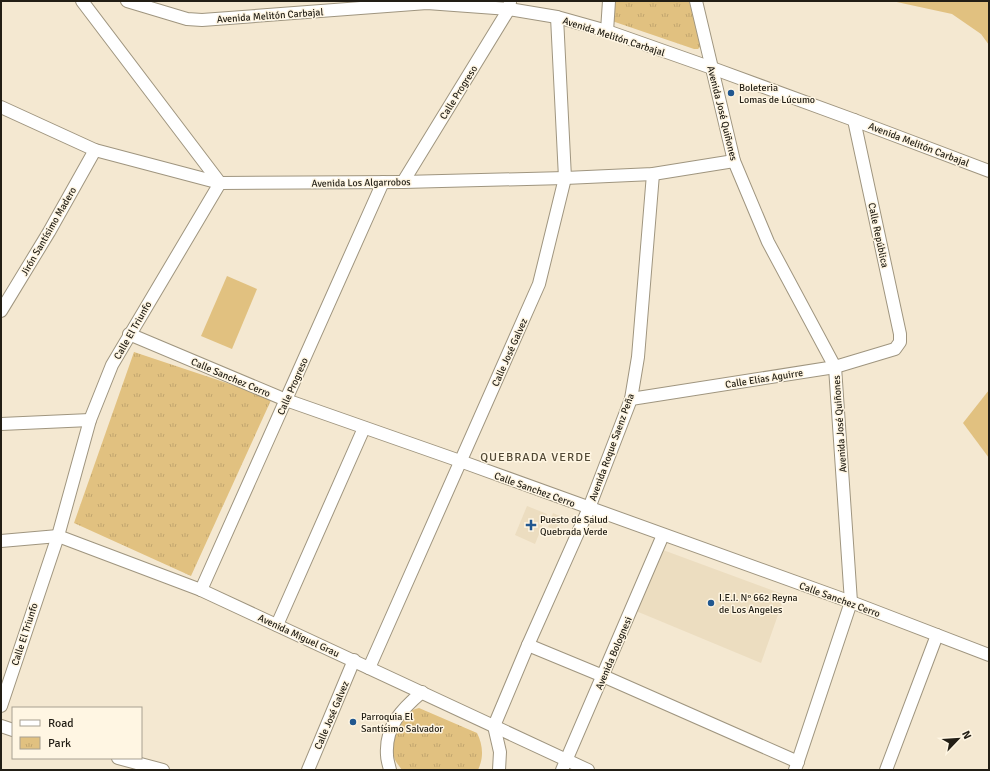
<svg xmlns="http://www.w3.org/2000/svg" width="990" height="771" font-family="Signika,sans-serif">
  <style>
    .built { fill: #ecddc0 }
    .grass { fill: #e1c180 }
    .park { fill: url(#park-tufts) }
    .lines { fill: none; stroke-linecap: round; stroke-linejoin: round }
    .street-casing { stroke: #9f957f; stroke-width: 14 }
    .street { stroke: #fff; stroke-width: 12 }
    .poi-dot { fill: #21578f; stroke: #fff6e3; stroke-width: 1.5 }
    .labels { text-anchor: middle; stroke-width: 3; stroke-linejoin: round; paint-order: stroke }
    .street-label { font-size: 10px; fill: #221e15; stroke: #fff6e3 }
    .poi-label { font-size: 10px; fill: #221e15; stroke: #fff6e3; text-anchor: start }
    .quarter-label { font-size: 12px; letter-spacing: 1px; fill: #524935; stroke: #fff6e3 }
  </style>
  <defs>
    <pattern id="park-tufts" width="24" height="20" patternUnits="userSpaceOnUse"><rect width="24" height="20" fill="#e1c180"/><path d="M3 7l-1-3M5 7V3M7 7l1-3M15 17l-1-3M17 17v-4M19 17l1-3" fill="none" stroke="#c1a56e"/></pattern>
  </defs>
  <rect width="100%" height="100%" fill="#f4e8d1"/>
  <!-- built -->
  <g class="built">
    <polygon points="527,506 547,514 535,544 515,535"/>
    <polygon points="553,513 562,517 556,530 548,527"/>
    <polygon points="663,550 785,595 761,663 636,611"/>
  </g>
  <!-- grass -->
  <g class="grass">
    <polygon points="892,1 989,1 989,45 981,34 952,14"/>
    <polygon points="227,276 257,289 232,349 201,336"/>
    <polygon points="989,390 989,458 963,423"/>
  </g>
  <!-- park -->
  <g class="park">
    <polygon points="613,1 689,1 701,46 698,49 694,49 612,21"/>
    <polygon points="134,352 272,398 191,576 74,523"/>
    <path d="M 419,708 L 477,733 C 483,745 484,757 478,770 L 402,770 C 399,766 395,761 394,757 C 390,748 398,721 405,715 C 409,711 414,709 419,708 Z"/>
  </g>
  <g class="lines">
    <!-- street casing -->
    <g class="street-casing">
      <g id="street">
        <polyline points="127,1 187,19 202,20 427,3 509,9 557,17 607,31 712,68 854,120 989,171"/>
        <polyline points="696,1 734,161 768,242 835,367 851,602 795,770"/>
        <polyline points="607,31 609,1"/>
        <polyline points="1,107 95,150 220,183 403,182 565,178 653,174 734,161"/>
        <polyline points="403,182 509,9 510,2"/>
        <polyline points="1,311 49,232 95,150"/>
        <polyline points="129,334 286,400 460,461 851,602 989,655"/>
        <polyline points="631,399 835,367 895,349 900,342 900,334 854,120"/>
        <polyline points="1,424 90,420"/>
        <polyline points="1,541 58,536 201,590 588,770"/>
        <polyline points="201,590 383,182"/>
        <polyline points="277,625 364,428"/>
        <polyline points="528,645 603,676 798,762"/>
        <polyline points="369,668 539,284 565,178 557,17"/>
        <polyline points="1,706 58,536 90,420 112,365 220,183 82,1"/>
        <polyline points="1,726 13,730"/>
        <polyline points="118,758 163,770"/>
        <polyline points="308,770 354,660"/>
        <path d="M 390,770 C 389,765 387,760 387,755 C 385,726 402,709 422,692"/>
        <polyline points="499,770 500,752 494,726 528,645 589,508 631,399 638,357 653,174"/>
        <polyline points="562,770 663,535"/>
        <polyline points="886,770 937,635"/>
      </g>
    </g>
    <!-- street -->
    <use href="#street" class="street"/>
  </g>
  <!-- markers -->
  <g class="poi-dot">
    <circle cx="731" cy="93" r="4"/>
    <path d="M529 519h4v4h4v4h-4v4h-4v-4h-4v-4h4z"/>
    <circle cx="711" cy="603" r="4"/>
    <circle cx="353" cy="722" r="4"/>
  </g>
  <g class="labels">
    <!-- street labels -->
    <g class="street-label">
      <text transform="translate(270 15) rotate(-4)" y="4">Avenida Melitón Carbajal</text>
      <text transform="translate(614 36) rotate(18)" y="4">Avenida Melitón Carbajal</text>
      <text transform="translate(458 92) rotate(-58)" y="4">Calle Progreso</text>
      <text transform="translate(723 113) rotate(76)" y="4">Avenida José Quiñones</text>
      <text transform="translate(919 144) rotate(21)" y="4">Avenida Melitón Carbajal</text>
      <text transform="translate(361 182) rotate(-1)" y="4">Avenida Los Algarrobos</text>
      <text transform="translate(48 231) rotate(-60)" y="4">Jirón Santísimo Madero</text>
      <text transform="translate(879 235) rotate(78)" y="4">Calle República</text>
      <text transform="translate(132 330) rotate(-60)" y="4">Calle El Triunfo</text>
      <text transform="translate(509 352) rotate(-66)" y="4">Calle José Galvez</text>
      <text transform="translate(231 377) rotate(23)" y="4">Calle Sanchez Cerro</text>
      <text transform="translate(764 378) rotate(-9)" y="4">Calle Elías Aguirre</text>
      <text transform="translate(292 386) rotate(-66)" y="4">Calle Progreso</text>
      <text transform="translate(839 424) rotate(-94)" y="4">Avenida José Quiñones</text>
      <text transform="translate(611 447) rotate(-70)" y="4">Avenida Roque Saenz Peña</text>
      <text transform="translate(535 489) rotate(20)" y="4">Calle Sanchez Cerro</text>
      <text transform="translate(840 599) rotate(20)" y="4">Calle Sanchez Cerro</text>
      <text transform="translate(24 634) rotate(-72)" y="4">Calle El Triunfo</text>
      <text transform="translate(299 635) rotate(25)" y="4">Avenida Miguel Grau</text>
      <text transform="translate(613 653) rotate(-67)" y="4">Avenida Bolognesi</text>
      <text transform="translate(331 715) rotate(-67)" y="4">Calle José Galvez</text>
    </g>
    <!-- poi labels -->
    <g class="poi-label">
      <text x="739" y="91">Boleteria<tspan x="739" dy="12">Lomas de Lúcumo</tspan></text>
      <text x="540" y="523">Puesto de Salud<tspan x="540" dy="12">Quebrada Verde</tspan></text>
      <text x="719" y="601">I.E.I. N° 662 Reyna<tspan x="719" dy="12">de Los Angeles</tspan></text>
      <text x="361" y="720">Parroquia El<tspan x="361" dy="12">Santísimo Salvador</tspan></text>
    </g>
    <!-- quarter labels -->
    <g class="quarter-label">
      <text x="536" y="461">QUEBRADA VERDE</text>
    </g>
  </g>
  <!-- border -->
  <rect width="990" height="771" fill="none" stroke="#221e15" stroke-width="4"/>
  <!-- legend -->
  <rect x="12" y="707" width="130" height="52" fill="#fff6e3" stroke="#a7a091"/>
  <rect x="20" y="720" width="20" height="6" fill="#ffffff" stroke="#a7a091"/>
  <text x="48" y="727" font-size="12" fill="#221e15">Road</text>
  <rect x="20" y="737" width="20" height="12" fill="url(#park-tufts)" stroke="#a7a091"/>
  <text x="48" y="747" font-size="12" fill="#221e15">Park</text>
  <!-- north arrow -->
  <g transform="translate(958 739) rotate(65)" stroke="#fff6e3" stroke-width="3" paint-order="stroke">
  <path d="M0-3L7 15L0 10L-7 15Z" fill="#221e15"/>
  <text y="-6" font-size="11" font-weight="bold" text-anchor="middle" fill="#221e15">N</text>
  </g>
</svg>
